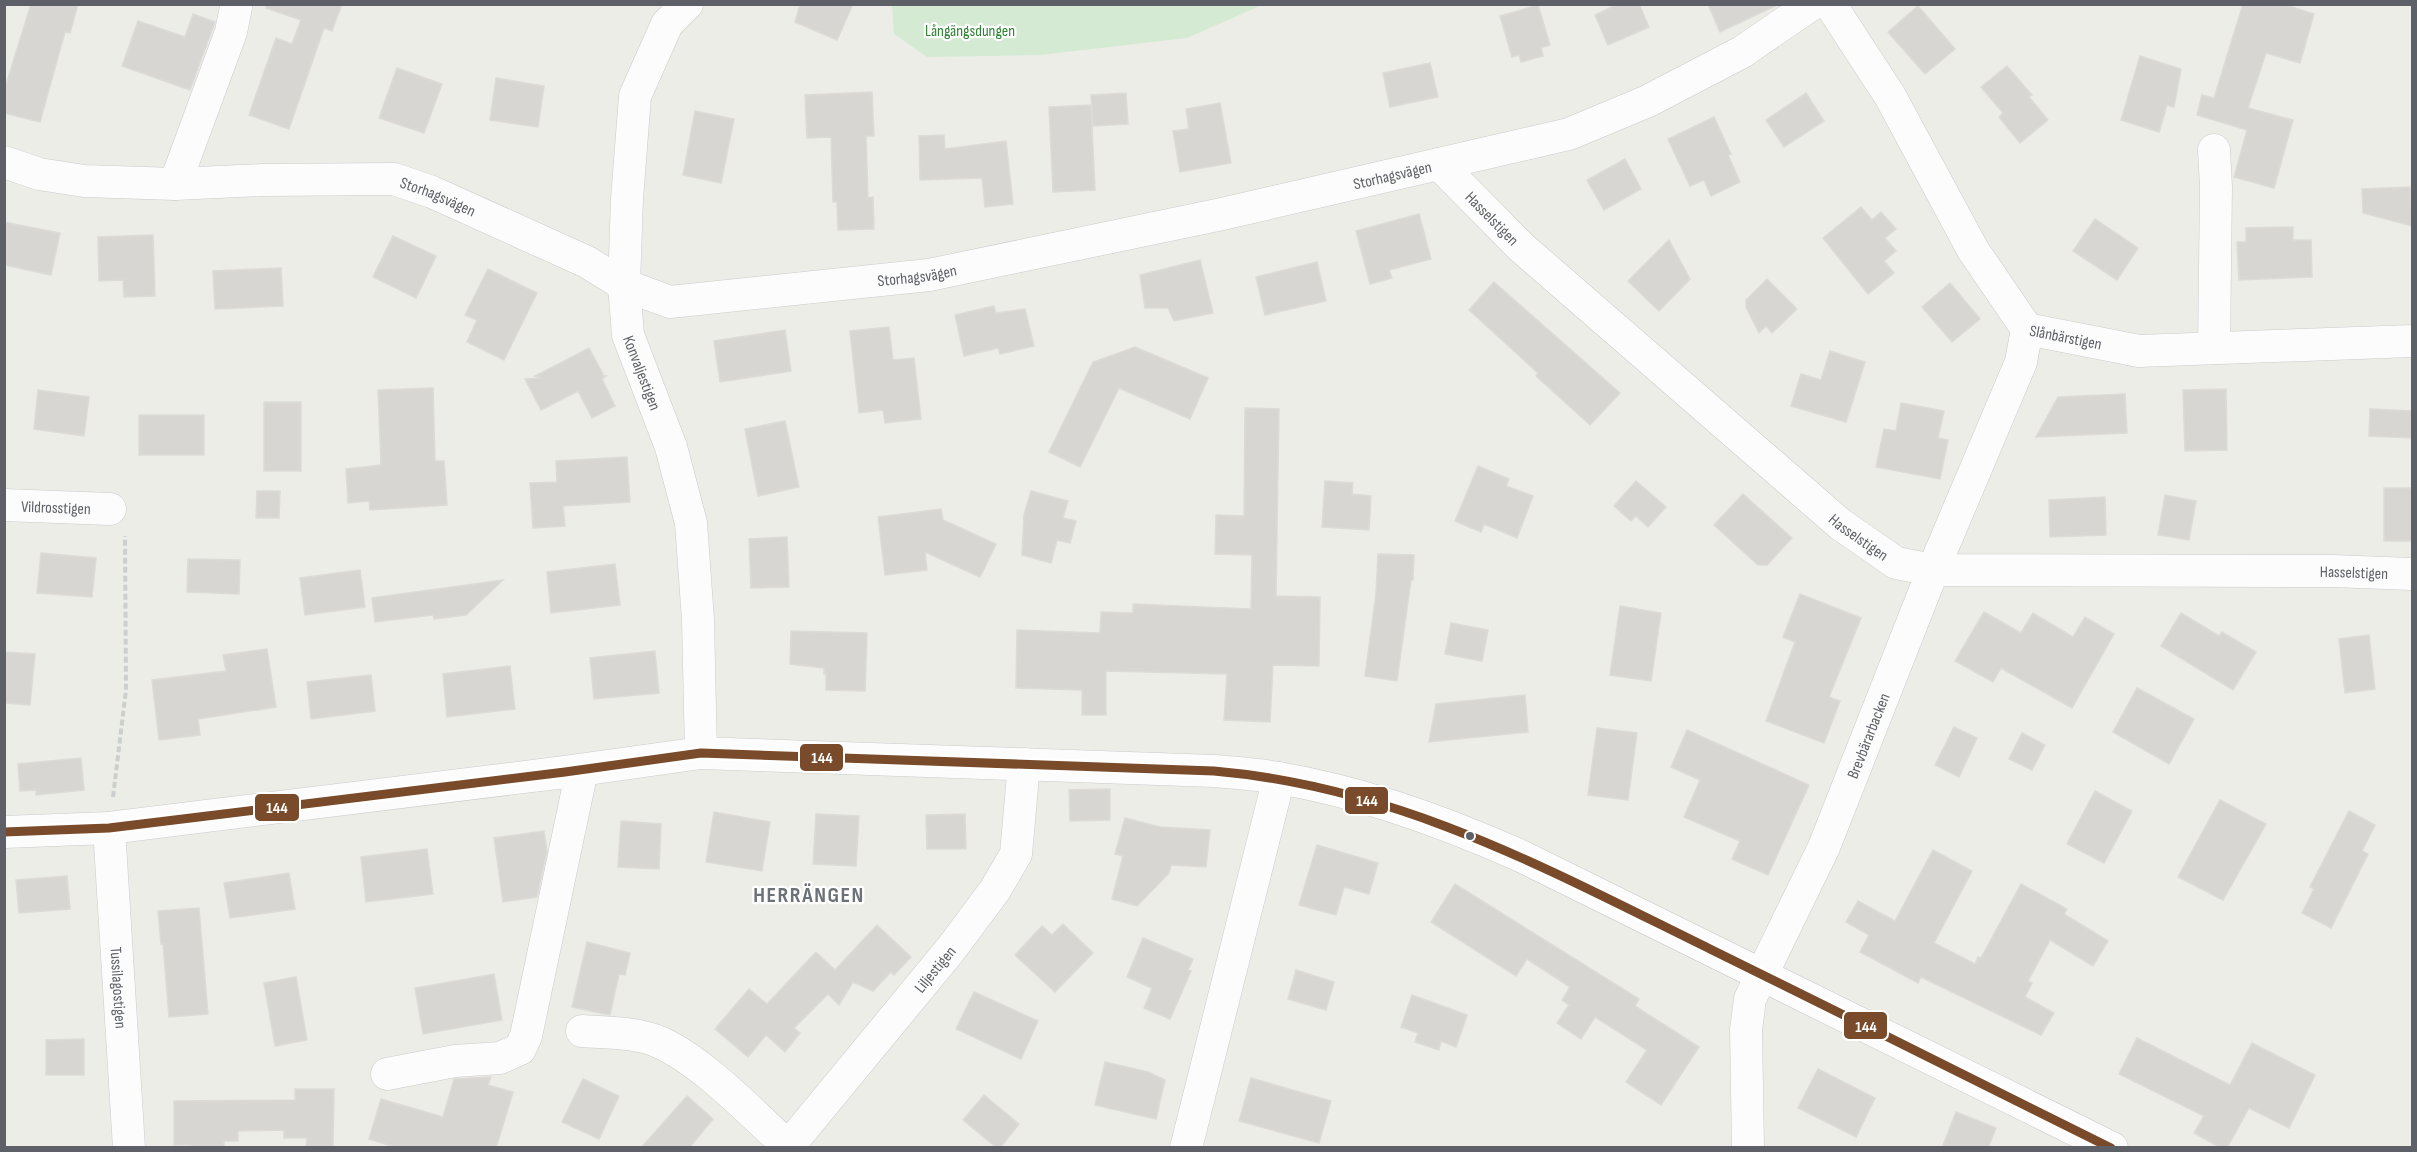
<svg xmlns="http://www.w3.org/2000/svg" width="2417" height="1152" font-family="'Sofia Sans Condensed',sans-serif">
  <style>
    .green { fill: #d4ead3 }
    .building { fill: #d7d6d3; stroke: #dcdbd7; stroke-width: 1.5 }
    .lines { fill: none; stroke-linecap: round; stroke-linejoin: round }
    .minor-casing { stroke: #cacbca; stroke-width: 33 }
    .path { stroke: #cbcfcd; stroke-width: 4; stroke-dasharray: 6 3; stroke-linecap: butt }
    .minor { stroke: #fcfcfc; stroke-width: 32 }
    .bus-1-casing { stroke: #fff; stroke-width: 14 }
    .bus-1 { stroke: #7a4b2a; stroke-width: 9 }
    .bus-dot { fill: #5d6066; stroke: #fff; stroke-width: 2 }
    .labels { text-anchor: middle; stroke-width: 4.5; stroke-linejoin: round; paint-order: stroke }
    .park-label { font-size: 16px; fill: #308237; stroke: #fff }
    .street-label { font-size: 16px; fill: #5d6066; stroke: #fff }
    .district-label { font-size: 22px; font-weight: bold; letter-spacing: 1.5px; fill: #6d7278; stroke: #fff }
    .line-badge { stroke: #fff; stroke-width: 2 }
    .badge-label { font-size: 16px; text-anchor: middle; font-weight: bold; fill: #fff }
  </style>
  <rect width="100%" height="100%" fill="#edede8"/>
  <!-- green -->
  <polygon class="green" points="892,5 892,4 1262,5 1187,38 1040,55 927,57 894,34"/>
  <!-- building -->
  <g class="building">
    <polygon points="31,4 78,4 70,33 65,32 40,122 4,113 4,91"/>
    <polygon points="267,4 342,4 332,31 324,28 289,129 249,115 276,38 292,44 301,20 266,8"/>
    <polygon points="800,4 853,4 837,40 795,22"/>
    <polygon points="1618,4 1639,4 1649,27 1608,45 1595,15"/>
    <polygon points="1708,4 1779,4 1720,32"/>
    <polygon points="2243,4 2283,4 2314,14 2300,63 2266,53 2248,108 2293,120 2274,188 2234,177 2247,130 2197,115 2202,95 2214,98"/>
    <polygon points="1538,5 1550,45 1541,48 1543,56 1521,62 1519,55 1512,57 1500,16"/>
    <polygon points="1918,6 1955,49 1925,74 1888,32"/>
    <polygon points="193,14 215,22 190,90 122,66 138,21 185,37"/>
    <polygon points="2140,56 2181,69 2174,107 2167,105 2159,132 2121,120"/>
    <polygon points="1430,63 1438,97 1390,107 1383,73"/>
    <polygon points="2007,66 2032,95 2029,97 2048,120 2020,143 1999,117 2003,113 1981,87"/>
    <polygon points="397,68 442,84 424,133 379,118"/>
    <polygon points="496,78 544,86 538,127 490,120"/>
    <polygon points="872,92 874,136 866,136 868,198 873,197 874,229 838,230 837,202 833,202 831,137 807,138 805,95"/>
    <polygon points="1126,93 1128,124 1093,126 1091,95"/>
    <polygon points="1806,93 1824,121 1784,147 1766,120"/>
    <polygon points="1220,103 1231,163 1180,172 1173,131 1189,129 1186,109"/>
    <polygon points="1091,105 1095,190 1053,192 1049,107"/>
    <polygon points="695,111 734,119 721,183 683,175"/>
    <polygon points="1714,117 1731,154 1728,155 1740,182 1711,196 1704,180 1690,186 1668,139"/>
    <polygon points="944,135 945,149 1006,141 1013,204 985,207 982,178 920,180 919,136"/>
    <polygon points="1625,159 1641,189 1604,210 1587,180"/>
    <polygon points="2410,187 2412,226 2363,213 2362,189"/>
    <polygon points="1861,207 1872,220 1881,212 1896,229 1885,238 1896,251 1884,261 1894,273 1868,294 1823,238"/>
    <polygon points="1419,214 1431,259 1389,270 1392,278 1370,284 1356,231"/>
    <polygon points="2095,219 2138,248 2117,280 2073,251"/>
    <polygon points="4,222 60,233 51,275 4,265"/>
    <polygon points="2293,227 2293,240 2311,240 2312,277 2239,280 2237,242 2246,242 2246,228"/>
    <polygon points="153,235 155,296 124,297 123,280 99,281 98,237"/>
    <polygon points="393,236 436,256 416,298 373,277"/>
    <polygon points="1669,240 1690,279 1659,311 1628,281"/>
    <polygon points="1200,260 1213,313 1174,321 1168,308 1145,308 1140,275"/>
    <polygon points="1317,262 1326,301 1265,315 1256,277"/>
    <polygon points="281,268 283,306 215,309 213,271"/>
    <polygon points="488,269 537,293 504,360 467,342 477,320 465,315"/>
    <polygon points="1767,279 1797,309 1772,333 1766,326 1759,333 1746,307 1746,300"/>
    <polygon points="1494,282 1620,393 1590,425 1536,376 1538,373 1469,310"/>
    <polygon points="1950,283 1980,319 1952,342 1922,307"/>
    <polygon points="994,306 996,313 1025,309 1034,346 1000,354 998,348 964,356 955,315"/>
    <polygon points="889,327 893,360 914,358 921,419 885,423 883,410 859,413 850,331"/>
    <polygon points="785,330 791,371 720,382 714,341"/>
    <polygon points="1135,347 1208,378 1190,419 1119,388 1080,467 1049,452 1093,362"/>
    <polygon points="589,348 604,376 606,376 602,379 615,406 592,418 578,391 541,410 525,379 541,378 535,376"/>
    <polygon points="1830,351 1865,362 1846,422 1791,406 1801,374 1821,380"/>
    <polygon points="433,388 435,461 444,461 447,505 370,510 369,501 348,503 346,469 381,465 378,390"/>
    <polygon points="2226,389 2227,450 2185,451 2183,390"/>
    <polygon points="38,390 89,397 84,436 34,429"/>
    <polygon points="2125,394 2127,433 2036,437 2058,397"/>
    <rect x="264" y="402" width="37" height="69"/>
    <polygon points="1901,403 1944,411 1938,438 1948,440 1940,479 1876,467 1884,429 1896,431"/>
    <polygon points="1245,408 1279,409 1276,596 1320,597 1319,666 1273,665 1270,722 1224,720 1227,674 1106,671 1106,715 1082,715 1082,690 1016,688 1017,630 1100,633 1101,612 1133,613 1133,604 1251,609 1252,555 1215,554 1216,515 1244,516"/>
    <polygon points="2370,409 2412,411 2412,438 2369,436"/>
    <rect x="139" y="415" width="65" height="40"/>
    <polygon points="785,421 799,487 758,496 745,429"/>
    <polygon points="627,457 630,502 563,506 565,526 533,528 530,483 557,482 556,461"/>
    <polygon points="1478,466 1509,479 1506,486 1533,496 1517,538 1484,524 1481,532 1455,521"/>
    <polygon points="1325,481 1353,483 1352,494 1371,496 1369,530 1322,527"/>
    <polygon points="1636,481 1666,507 1648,527 1636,516 1631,521 1614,506"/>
    <rect x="2384" y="488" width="28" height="53"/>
    <polygon points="257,491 280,491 279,518 256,518"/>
    <polygon points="1031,491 1068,501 1063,518 1076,521 1070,543 1057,540 1051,563 1022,555 1024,515"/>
    <polygon points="1743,494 1792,538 1767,565 1758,565 1714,525"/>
    <polygon points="2165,495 2196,501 2189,540 2158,535"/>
    <polygon points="2105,497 2106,535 2050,537 2049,500"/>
    <polygon points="941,509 943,520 996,544 980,577 925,552 927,570 885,575 878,517"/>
    <polygon points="787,537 789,587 751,588 749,539"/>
    <polygon points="41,553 96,558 92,597 37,593"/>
    <polygon points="1378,554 1414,555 1413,580 1411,580 1397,681 1365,676 1376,593"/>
    <polygon points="188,559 240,560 239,594 187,592"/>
    <polygon points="615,564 620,605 551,613 547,572"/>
    <polygon points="360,570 365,607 305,615 300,578"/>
    <polygon points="503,580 466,615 434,619 433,615 375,622 372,598"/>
    <polygon points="1800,594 1861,618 1829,697 1840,701 1824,743 1766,721 1795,642 1783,637"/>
    <polygon points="1620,606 1661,613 1651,681 1610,675"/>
    <polygon points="1984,612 2021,633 2033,613 2073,637 2085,617 2114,634 2072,708 2001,668 1993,682 1955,661"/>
    <polygon points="2181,613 2219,636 2222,632 2256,652 2233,690 2161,646"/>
    <polygon points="1451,623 1488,630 1482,661 1445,654"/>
    <polygon points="791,631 867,633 865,691 826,690 826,674 824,674 824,668 790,664"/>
    <polygon points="2369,635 2375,689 2345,693 2339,639"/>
    <polygon points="267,649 276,707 198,719 200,735 159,740 152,680 226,671 223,655"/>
    <polygon points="655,651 659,693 594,699 590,658"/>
    <polygon points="4,652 35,654 30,705 4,703"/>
    <polygon points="510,666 515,709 447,717 443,674"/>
    <polygon points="371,675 375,711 311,719 307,682"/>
    <polygon points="2137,688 2194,719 2169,764 2113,732"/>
    <polygon points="1525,695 1528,732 1429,742 1436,704"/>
    <polygon points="1954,727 1977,738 1959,777 1935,765"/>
    <polygon points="1597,728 1637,733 1628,800 1588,795"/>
    <polygon points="1687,730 1809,785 1768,875 1732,859 1740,841 1684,817 1700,780 1671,767"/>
    <polygon points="2022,733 2045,745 2032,770 2009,759"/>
    <polygon points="81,758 84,790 36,795 36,790 20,791 18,764"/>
    <polygon points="1110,789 1110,820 1070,821 1069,790"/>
    <polygon points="2095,791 2132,811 2104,863 2067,844"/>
    <polygon points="2220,800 2266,824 2223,900 2178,877"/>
    <polygon points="2349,811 2375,825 2362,851 2368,854 2331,928 2302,913 2314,889 2310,887"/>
    <polygon points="714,812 770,822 762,871 706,862"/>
    <polygon points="816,814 859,816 856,866 813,864"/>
    <polygon points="965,814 966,849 927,849 926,815"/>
    <polygon points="1125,818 1160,827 1210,830 1206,867 1171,865 1169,873 1137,906 1112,899 1123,856 1115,854"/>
    <polygon points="621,821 661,824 659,869 618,867"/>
    <polygon points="544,831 547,851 537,897 503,902 494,838"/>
    <polygon points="1317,845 1378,863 1369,894 1344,887 1336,915 1299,905"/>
    <polygon points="427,849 433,894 366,902 361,857"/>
    <polygon points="1933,850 1972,871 1934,943 1975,964 1978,957 1981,958 2021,884 2067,909 2064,914 2108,941 2093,966 2050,940 2028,981 2032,983 2025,997 2054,1013 2041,1035 1921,977 1918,983 1860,952 1869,935 1846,922 1858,901 1895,921"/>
    <polygon points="289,873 295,909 230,918 224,883"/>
    <polygon points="67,876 70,909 19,913 16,880"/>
    <polygon points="1455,884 1639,999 1635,1006 1699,1047 1661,1105 1626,1082 1647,1050 1595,1017 1581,1039 1557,1023 1569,1005 1562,1000 1570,987 1527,959 1516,976 1431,922"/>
    <polygon points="199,908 208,1014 169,1017 163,944 161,944 158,911"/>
    <polygon points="1063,924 1093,953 1055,992 1015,955 1042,926 1052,935"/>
    <polygon points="877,925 911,957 894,975 891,972 873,991 853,982 839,1005 828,994 794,1028 800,1033 785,1052 766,1035 748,1057 715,1029 749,989 767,1004 816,952 835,970"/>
    <polygon points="1143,938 1193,959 1188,970 1191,971 1170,1019 1144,1008 1152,988 1127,977"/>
    <polygon points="587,942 630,953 625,975 619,974 610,1015 572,1007"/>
    <polygon points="1296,970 1334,982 1326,1010 1288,999"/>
    <polygon points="494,974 502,1020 423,1034 415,988"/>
    <polygon points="296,977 307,1040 275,1046 264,983"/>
    <polygon points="974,992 1038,1021 1021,1059 956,1029"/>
    <polygon points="1412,995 1467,1015 1456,1047 1441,1041 1439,1050 1415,1042 1418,1033 1401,1027"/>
    <polygon points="2137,1038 2230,1085 2252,1043 2315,1075 2289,1128 2249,1108 2227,1148 2221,1148 2194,1133 2204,1116 2119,1074"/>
    <polygon points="84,1039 84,1075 46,1075 46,1040"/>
    <polygon points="1105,1062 1148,1072 1165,1080 1156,1119 1095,1105"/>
    <polygon points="1818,1069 1875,1098 1856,1137 1798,1108"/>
    <polygon points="491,1077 488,1085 513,1092 496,1148 398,1148 369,1139 381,1099 443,1117 454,1079"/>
    <polygon points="1251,1078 1331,1101 1319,1143 1239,1121"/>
    <polygon points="583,1079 619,1096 599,1139 562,1122"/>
    <polygon points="295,1089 334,1089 333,1148 306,1148 307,1138 284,1138 284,1130 238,1131 238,1141 224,1141 224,1148 191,1148 191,1145 174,1145 174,1101 295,1100"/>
    <polygon points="984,1095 1019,1124 1000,1148 997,1148 963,1120"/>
    <polygon points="687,1096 713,1119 689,1148 641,1148"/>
    <polygon points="1956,1112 1996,1128 1988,1148 1942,1148"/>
  </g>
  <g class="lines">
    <!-- minor casing -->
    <g class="minor-casing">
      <g id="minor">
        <path id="s1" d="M 687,4 L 667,24 L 635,96 L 627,199 L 624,285 L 628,335 L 671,447 L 691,523 L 698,620 L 701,753"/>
        <path id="s2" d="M 1830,4 L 1890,96 L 1973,250 L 2027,329 L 2139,351 L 2412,341"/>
        <path id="s3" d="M 4,162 L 39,174 L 84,181 L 175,184 L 263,180 L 394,179 L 432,192 L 587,262 L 624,285 L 670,302 L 929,275 L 1222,214 L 1569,134 L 1648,101 L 1742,52 L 1812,4"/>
        <path id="s4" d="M 1439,164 L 1521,247 L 1840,524 L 1896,563 L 1933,570 L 2332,571 L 2412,574"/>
        <polyline points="175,184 231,32 236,7"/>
        <polyline points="2214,348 2216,187 2214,150"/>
        <path id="s5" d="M 4,505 L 110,509"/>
        <path id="s6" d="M 109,828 L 129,1148"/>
        <path d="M 4,832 L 109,828 L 565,772 L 701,753 L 1214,771 C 1236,773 1257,774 1278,778 C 1363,792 1445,822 1523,857 L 2112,1148"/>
        <path d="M 582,1031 C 607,1033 636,1032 659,1042 C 704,1062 751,1113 788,1146"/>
        <polyline points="387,1074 455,1061 500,1058 520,1049 526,1036 582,770"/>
        <path id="s7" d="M 787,1148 L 951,949 L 995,890 L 1016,854 L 1024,764"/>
        <polyline points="1186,1148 1279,778"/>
        <path id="s8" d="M 1748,1148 L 1746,1030 L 1750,999 L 1824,847 L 1933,570 L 2021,362 L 2027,329"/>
      </g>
    </g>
    <!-- path -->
    <polyline class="path" points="113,797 126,690 125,536"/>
    <!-- minor -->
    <use href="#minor" class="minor"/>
    <!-- bus-1 casing -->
    <g class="bus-1-casing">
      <path id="bus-1" d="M 4,832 L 109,828 L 565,772 L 701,753 L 1214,771 C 1399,787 1547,869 1710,949 C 1844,1015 1977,1081 2111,1148"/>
    </g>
    <!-- bus-1 -->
    <use href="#bus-1" class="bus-1"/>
  </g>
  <!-- markers -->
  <circle class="bus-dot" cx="1470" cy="836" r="5"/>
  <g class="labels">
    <!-- park labels -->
    <g class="park-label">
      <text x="970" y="36">Långängsdungen</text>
    </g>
    <!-- street labels -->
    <g class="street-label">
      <text dy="6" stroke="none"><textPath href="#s3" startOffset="1430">Storhagsvägen</textPath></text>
      <text dy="6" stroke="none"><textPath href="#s3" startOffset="440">Storhagsvägen</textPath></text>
      <text dy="6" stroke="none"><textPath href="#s4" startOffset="76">Hasselstigen</textPath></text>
      <text dy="6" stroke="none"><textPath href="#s3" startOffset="944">Storhagsvägen</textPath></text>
      <text dy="6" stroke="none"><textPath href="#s2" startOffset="420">Slånbärstigen</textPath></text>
      <text dy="6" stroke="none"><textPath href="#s1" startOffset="387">Konvaljestigen</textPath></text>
      <text dy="6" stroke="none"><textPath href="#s5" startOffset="52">Vildrosstigen</textPath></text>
      <text dy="6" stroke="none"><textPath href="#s4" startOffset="562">Hasselstigen</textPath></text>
      <text dy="6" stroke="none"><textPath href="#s4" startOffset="1066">Hasselstigen</textPath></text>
      <text dy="6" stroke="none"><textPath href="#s8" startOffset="438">Brevbärarbacken</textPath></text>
      <text dy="6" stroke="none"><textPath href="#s7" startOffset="232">Liljestigen</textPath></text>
      <text dy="6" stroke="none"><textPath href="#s6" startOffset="160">Tussilagostigen</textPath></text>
    </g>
    <!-- district labels -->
    <g class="district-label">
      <text x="809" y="902">HERRÄNGEN</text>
    </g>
  </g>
  <g class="line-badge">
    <rect x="799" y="743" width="45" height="29" rx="6" fill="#7a4b2a"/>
    <rect x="1344" y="786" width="45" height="29" rx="6" fill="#7a4b2a"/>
    <rect x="254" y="793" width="46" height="29" rx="6" fill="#7a4b2a"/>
    <rect x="1843" y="1011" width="45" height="29" rx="6" fill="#7a4b2a"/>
  </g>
  <g class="badge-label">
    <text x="822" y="763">144</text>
    <text x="1367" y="806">144</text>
    <text x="277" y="813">144</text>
    <text x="1866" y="1032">144</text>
  </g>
  <!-- border -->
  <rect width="2417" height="1152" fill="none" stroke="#5d6066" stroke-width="12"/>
</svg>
